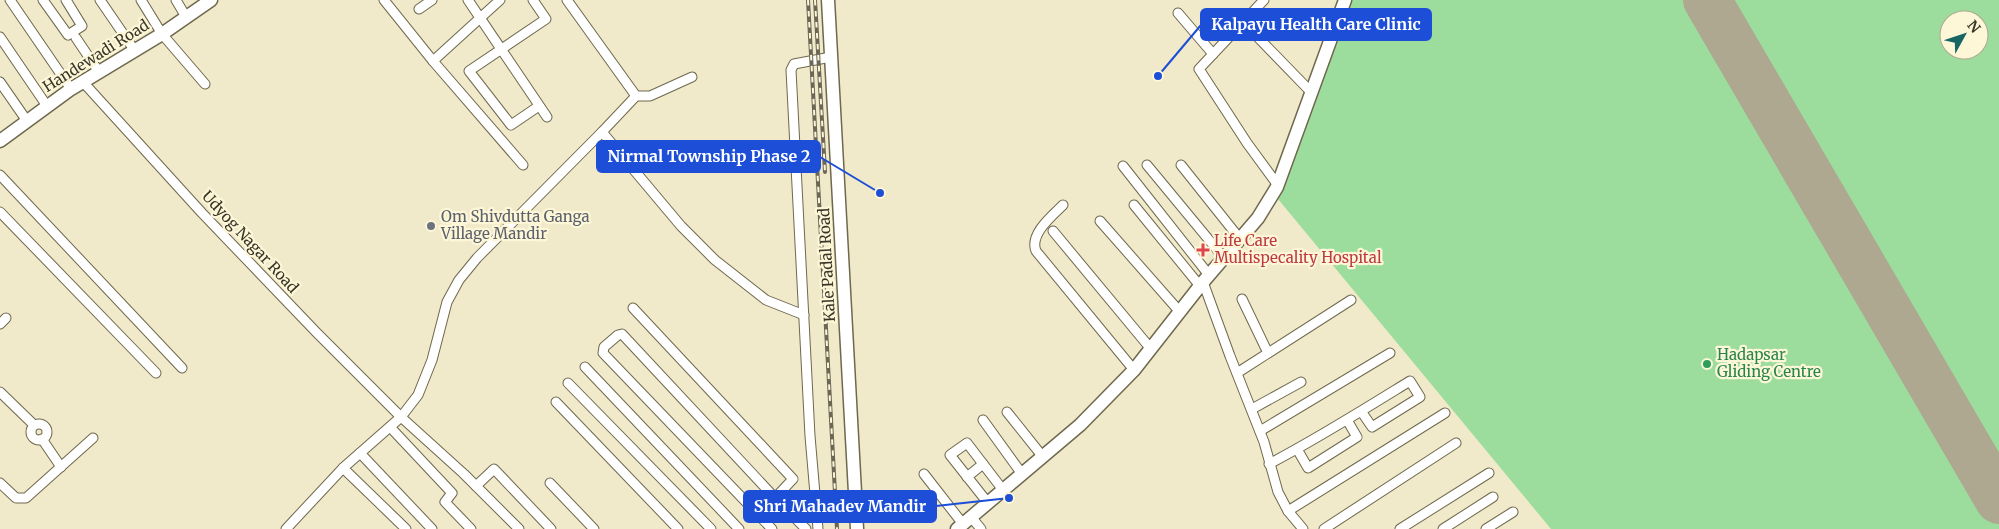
<svg xmlns="http://www.w3.org/2000/svg" width="1999" height="529" font-family="Merriweather,serif">
  <style>
    .garden { fill: #9cdd9e; fill-rule: evenodd }
    .lines { fill: none; stroke-linecap: round; stroke-linejoin: round }
    .runway { stroke: #aea890; stroke-width: 48 }
    .street-casing { stroke: #6e684d; stroke-width: 11 }
    .secondary-casing { stroke: #6e684d; stroke-width: 15 }
    .street { stroke: #fff; stroke-width: 9 }
    .secondary { stroke: #fff; stroke-width: 12 }
    .rail-casing { stroke: #6b6655; stroke-width: 4 }
    .rail { stroke: #fdf6d7; stroke-width: 2; stroke-dasharray: 5.5; stroke-linecap: butt }
    .worship-dot { fill: #6b7280; stroke: #fdf6d7; stroke-width: 2 }
    .health-dot { fill: #e0444e; stroke: #fdf6d7; stroke-width: 2 }
    .leisure-dot { fill: #2e9e5b; stroke: #fdf6d7; stroke-width: 2 }
    .labels { text-anchor: middle; stroke-width: 4.5; stroke-linejoin: round; paint-order: stroke }
    .street-label { font-size: 15px; fill: #383529; stroke: #fdf6d7 }
    .worship-label { font-size: 15px; fill: #5b616d; stroke: #fdf6d7; text-anchor: start }
    .health-label { font-size: 15px; fill: #be3a42; stroke: #fdf6d7; text-anchor: start }
    .leisure-label { font-size: 15px; fill: #27864d; stroke: #fdf6d7; text-anchor: start }
    .leader { fill: none; stroke: #1d4ed8; stroke-width: 2 }
    .callout-dot { fill: #1d4ed8; stroke: #fdf6d7; stroke-width: 2 }
    .callout { fill: #1d4ed8; stroke: #1d4ed8; stroke-width: 2 }
    .callout-label { font-size: 16px; text-anchor: middle; font-weight: bold; fill: #fff }
  </style>
  <rect width="100%" height="100%" fill="#f0e9ca"/>
  <!-- garden -->
  <path class="garden" d="M 1348,0 L 1999,0 L 1999,529 L 1551,529 L 1278,199 ZM 1949,20 L 1979,20 L 1979,50 L 1949,50 Z"/>
  <g class="lines">
    <!-- runway -->
    <polyline class="runway" points="1707,0 1999,500"/>
    <!-- street casing -->
    <g class="street-casing">
      <g id="street">
        <polyline points="10,0 71,89"/>
        <polyline points="43,0 68,35 82,26 66,0"/>
        <polyline points="100,0 135,51"/>
        <polyline points="141,0 162,34 205,84"/>
        <polyline points="176,0 186,17"/>
        <polyline points="384,0 433,61 523,165"/>
        <polyline points="468,0 547,117"/>
        <polyline points="533,0 546,19 469,71 511,125 539,106"/>
        <polyline points="567,0 636,96"/>
        <polyline points="1264,0 1199,69 1247,143 1277,184"/>
        <polyline points="419,9 432,0"/>
        <polyline points="1178,13 1213,54"/>
        <polyline points="1244,23 1311,92"/>
        <polyline points="0,37 47,106"/>
        <polyline points="76,38 99,72"/>
        <polyline points="433,61 500,0"/>
        <polyline points="0,82 27,121"/>
        <polyline points="83,82 202,213 317,333 401,417 464,474 519,529"/>
        <polyline points="636,96 602,132 681,226 715,260 766,300 804,315"/>
        <polyline points="636,96 650,96 692,77"/>
        <polyline points="1147,165 1224,258"/>
        <polyline points="1181,165 1240,239"/>
        <polyline points="1123,166 1209,275"/>
        <polyline points="0,175 182,368"/>
        <path d="M 1063,205 C 1053,215 1029,234 1036,251 L 1134,370"/>
        <polyline points="1134,205 1200,286"/>
        <polyline points="0,212 156,373"/>
        <polyline points="1100,221 1180,312"/>
        <polyline points="1053,231 1151,349"/>
        <polyline points="1203,282 1230,356 1264,442 1278,492 1288,511 1303,529"/>
        <polyline points="1242,299 1268,353"/>
        <polyline points="633,308 793,479 775,498 622,334 618,335 604,347 603,353 772,529"/>
        <polyline points="0,324 6,318"/>
        <polyline points="585,367 739,529"/>
        <polyline points="1237,373 1351,300"/>
        <polyline points="568,383 711,529"/>
        <polyline points="0,392 34,425"/>
        <polyline points="556,402 678,529"/>
        <polyline points="1252,409 1301,382"/>
        <polyline points="1007,412 1043,457"/>
        <polyline points="983,420 1022,474"/>
        <circle cx="39" cy="432" r="8"/>
        <polyline points="390,427 452,493 445,502 471,529"/>
        <polyline points="1260,431 1390,353"/>
        <polyline points="42,439 61,467"/>
        <polyline points="1297,449 1308,468 1357,437 1347,420"/>
        <polyline points="360,453 432,529"/>
        <path d="M 1269,464 C 1317,439 1363,410 1410,381 L 1420,397 L 1372,427 L 1361,411"/>
        <polyline points="343,468 406,529"/>
        <polyline points="924,474 963,524"/>
        <polyline points="967,477 983,464"/>
        <polyline points="0,483 16,498 26,498 93,438"/>
        <polyline points="550,483 594,529"/>
        <polyline points="476,486 494,469 551,529"/>
        <polyline points="775,498 806,529"/>
        <polyline points="988,503 950,455 967,443 1003,490"/>
        <polyline points="1288,511 1445,413"/>
        <polyline points="971,517 981,529"/>
        <polyline points="286,529 343,468 401,417 418,395 432,360 447,302 459,280 477,258 602,132"/>
        <polyline points="818,529 810,436 791,70 794,64 831,57"/>
        <polyline points="1324,529 1456,443"/>
        <polyline points="1400,529 1489,473"/>
        <polyline points="1443,529 1493,497"/>
        <polyline points="1486,529 1513,512"/>
      </g>
    </g>
    <!-- secondary casing -->
    <g class="secondary-casing">
      <g id="secondary">
        <polyline points="828,0 857,529"/>
        <polyline points="0,141 71,89 162,34 211,0"/>
        <polyline points="957,529 1080,425 1134,370 1203,282 1258,218 1277,187 1345,0"/>
      </g>
    </g>
    <!-- street -->
    <use href="#street" class="street"/>
    <!-- secondary -->
    <use href="#secondary" class="secondary"/>
    <!-- rail casing -->
    <g class="rail-casing">
      <g id="rail">
        <polyline points="808,0 837,529"/>
        <polyline points="815,0 825,172"/>
      </g>
    </g>
    <!-- rail -->
    <use href="#rail" class="rail"/>
  </g>
  <!-- markers -->
  <circle class="worship-dot" cx="431" cy="226" r="5"/>
  <path class="health-dot" d="M1200.5 242.5h5v5h5v5h-5v5h-5v-5h-5v-5h5z"/>
  <circle class="leisure-dot" cx="1707" cy="364" r="5"/>
  <g class="labels">
    <!-- street labels -->
    <g class="street-label">
      <text transform="translate(96 56) rotate(-32)" y="5">Handewadi Road</text>
      <text transform="translate(250 242) rotate(47)" y="5">Udyog Nagar Road</text>
      <text transform="translate(827 265) rotate(-93)" y="5">Kale Padal Road</text>
    </g>
    <!-- worship labels -->
    <g class="worship-label">
      <text x="441" y="222">Om Shivdutta Ganga<tspan x="441" dy="17">Village Mandir</tspan></text>
    </g>
    <!-- health labels -->
    <g class="health-label">
      <text x="1214" y="246">Life Care<tspan x="1214" dy="17">Multispecality Hospital</tspan></text>
    </g>
    <!-- leisure labels -->
    <g class="leisure-label">
      <text x="1717" y="360">Hadapsar<tspan x="1717" dy="17">Gliding Centre</tspan></text>
    </g>
  </g>
  <!-- callouts -->
  <path class="leader" d="M1158 76L1201 25M880 193L820 157M1009 498L936 506"/>
  <g class="callout-dot">
    <circle cx="1158" cy="76" r="5"/>
    <circle cx="880" cy="193" r="5"/>
    <circle cx="1009" cy="498" r="5"/>
  </g>
  <g class="callout">
    <rect x="1201" y="9" width="230" height="31" rx="5"/>
    <rect x="597" y="141" width="223" height="31" rx="5"/>
    <rect x="744" y="491" width="192" height="31" rx="5"/>
  </g>
  <g class="callout-label">
    <text x="1316" y="30">Kalpayu Health Care Clinic</text>
    <text x="709" y="162">Nirmal Township Phase 2</text>
    <text x="840" y="512">Shri Mahadev Mandir</text>
  </g>
  <!-- north arrow -->
  <g transform="translate(1964 35) rotate(50)"><circle r="24" fill="#fdf6d7" stroke="#aea991"/>
  <path d="M0-4L9 19L0 12L-9 19Z" fill="#176664"/>
  <text y="-8" font-size="14" font-weight="bold" text-anchor="middle" fill="#383529">N</text>
  </g>
</svg>
